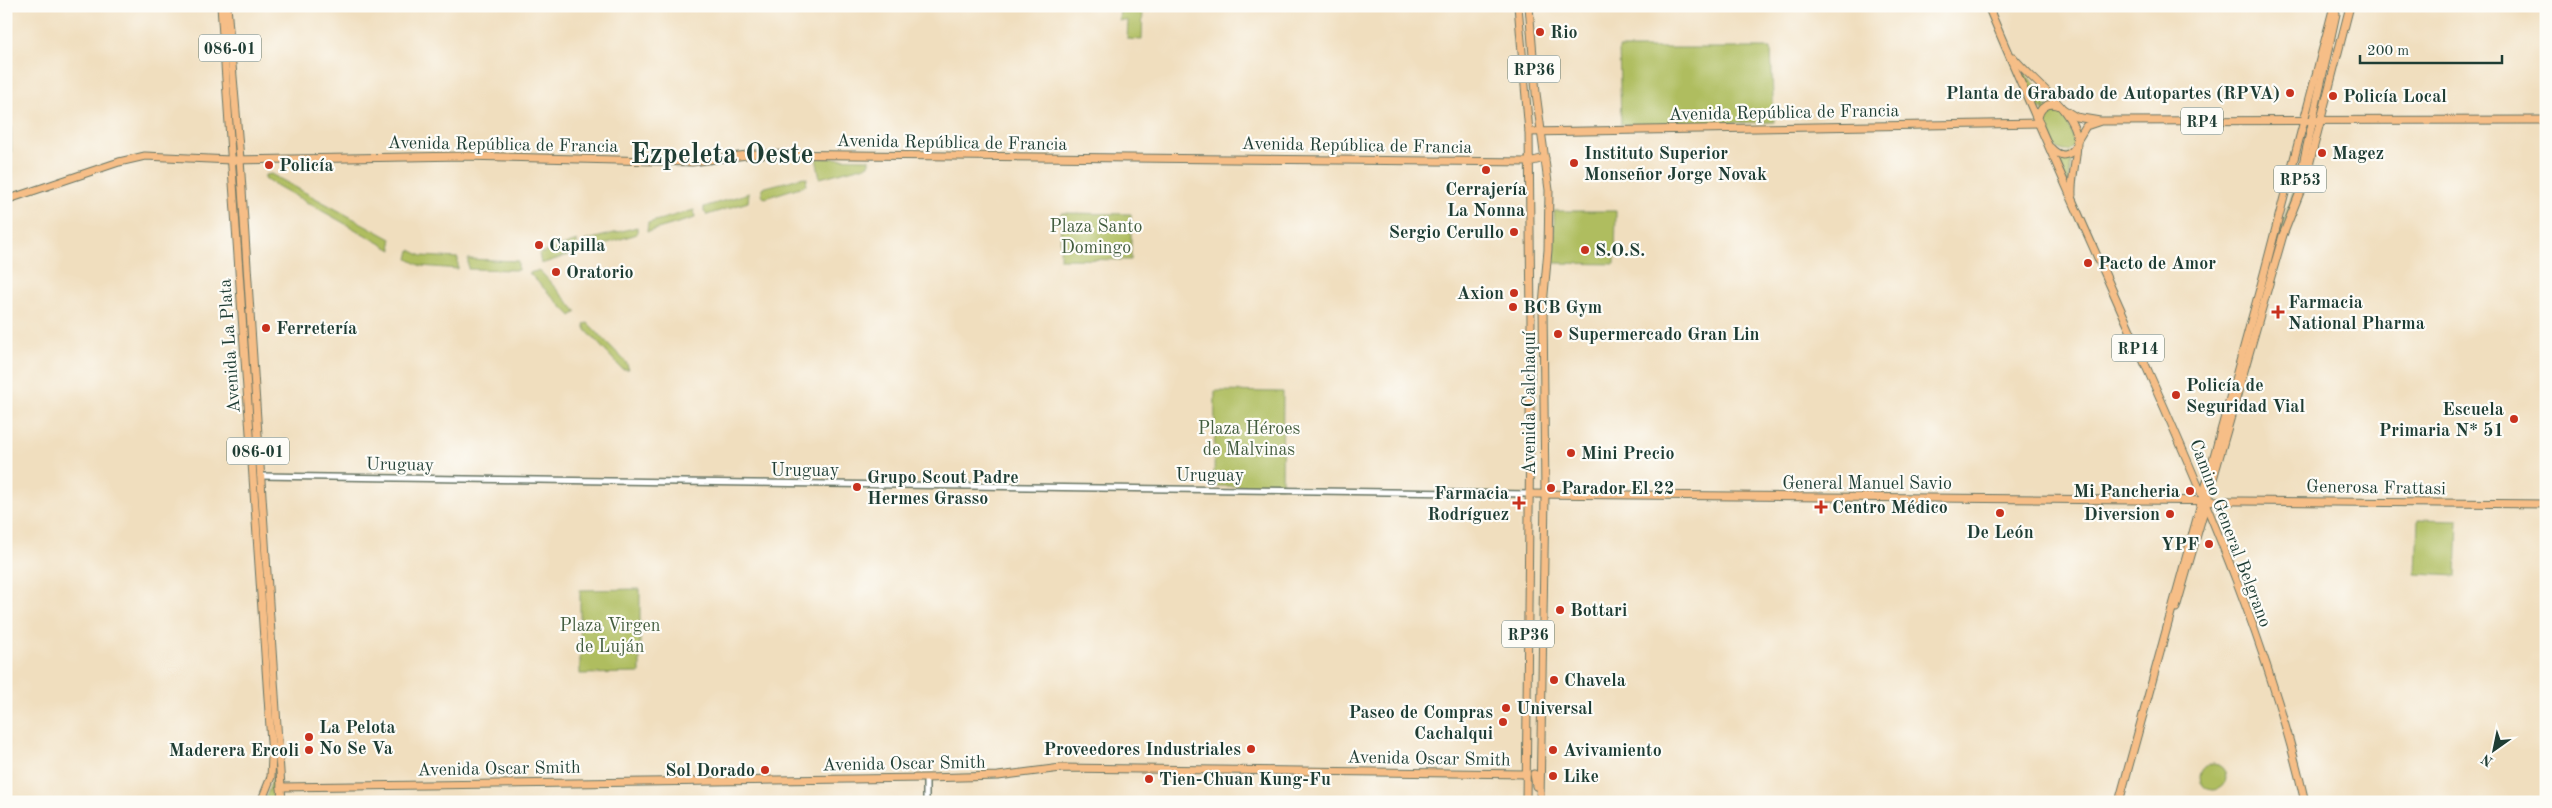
<svg xmlns="http://www.w3.org/2000/svg" width="2552" height="808" font-family="'Old Standard TT',serif">
  <style>
    .green { fill: #afbd5f; stroke: #677d4a }
    .lines { fill: none; stroke-linecap: round; stroke-linejoin: round }
    .minor-casing { stroke: #687564; stroke-width: 8 }
    .major-casing { stroke: #687564; stroke-width: 9 }
    .minor { stroke: #fff; stroke-width: 5 }
    .major { stroke: #f6be87; stroke-width: 7 }
    .poi-dot { fill: #c8321e; stroke: #fdfcf7; stroke-width: 2 }
    .labels { text-anchor: middle; stroke-width: 4.5; stroke-linejoin: round; paint-order: stroke }
    .shield { fill: #fdfcf7; stroke: #62766e; stroke-width: 1 }
    .shield-label { font-size: 16px; font-weight: bold; fill: #1f3d34 }
    .poi-label { font-size: 18px; font-weight: bold; fill: #1f3d34; stroke: #fdfcf7; text-anchor: start }
    .street-label { font-size: 18px; fill: #1f3d34; stroke: #fdfcf7 }
    .park-label { font-size: 18px; fill: #435d3f; stroke: #fdfcf7 }
    .town-label { font-size: 28px; font-weight: bold; fill: #1f3d34; stroke: #fdfcf7 }
  </style>
  <rect width="100%" height="100%" fill="#fdfcf7"/>
  <filter id="ink" filterUnits="userSpaceOnUse"><feTurbulence type="fractalNoise" baseFrequency=".02" numOctaves="2"/><feDisplacementMap in="SourceGraphic" scale="10" xChannelSelector="R" yChannelSelector="G"/><feConvolveMatrix kernelMatrix="1 2 1 2 8 2 1 2 1" color-interpolation-filters="sRGB"/></filter>
  <filter id="wash" filterUnits="userSpaceOnUse"><feTurbulence type="fractalNoise" baseFrequency=".0096" numOctaves="4" result="noise"/><feDisplacementMap in="SourceGraphic" scale="20" xChannelSelector="R" yChannelSelector="G"/><feGaussianBlur stdDeviation="1.12" result="paint"/><feColorMatrix in="noise" values="0 0 0 0 0 0 0 0 0 0 0 0 0 0 0 0 0 1.4 0 .05"/><feComposite in="paint" operator="in"/></filter>
  <g filter="url(#wash)">
    <rect width="100%" height="100%" fill="#f0debe"/>
    <!-- green -->
    <g class="green">
      <polygon points="1120,6 1143,6 1142,40 1127,39 1128,21 1119,20"/>
      <polygon points="1619,48 1771,48 1774,122 1621,125"/>
      <polygon points="2024,73 2053,102 2037,111 2022,74"/>
      <polygon points="6,86 10,86 12,192 6,194"/>
      <path d="M 2054,105 C 2067,116 2072,129 2074,146 L 2069,151 C 2051,153 2047,132 2041,118 L 2044,109 Z"/>
      <polygon points="2072,154 2069,181 2067,183 2056,156"/>
      <polygon points="816,158 869,159 869,165 820,178"/>
      <polygon points="271,174 391,239 392,250 265,179 265,175"/>
      <polygon points="236,176 237,176 279,802 264,802 273,778 275,766"/>
      <polygon points="804,177 807,178 806,185 765,198 762,196 762,188"/>
      <polygon points="2295,187 2296,187 2232,398 2279,234"/>
      <polygon points="749,193 748,202 707,215 704,212 704,207"/>
      <polygon points="694,210 695,218 647,232 648,223"/>
      <polygon points="1554,211 1616,211 1615,264 1554,263"/>
      <polygon points="1061,213 1131,214 1131,260 1060,259"/>
      <polygon points="637,227 637,234 585,250 584,241"/>
      <polygon points="577,241 578,252 541,264 539,254"/>
      <polygon points="410,250 422,256 458,258 458,269 421,266 408,259"/>
      <polygon points="468,259 518,261 518,270 468,269"/>
      <polygon points="537,271 542,273 577,312 571,316 529,273"/>
      <polygon points="588,323 626,362 629,369 622,369 586,330 584,324"/>
      <polygon points="1215,391 1283,392 1282,486 1214,486"/>
      <polygon points="2418,519 2458,520 2456,576 2416,574"/>
      <polygon points="640,589 640,673 580,674 580,590"/>
      <circle cx="2213" cy="777" r="13"/>
    </g>
  </g>
  <g filter="url(#ink)">
    <g class="lines">
      <!-- minor casing -->
      <g class="minor-casing">
        <g id="minor">
          <polyline points="260,476 1530,494"/>
          <polyline points="926,778 926,802"/>
        </g>
      </g>
      <!-- major casing -->
      <g class="major-casing">
        <g id="major">
          <polyline points="221,6 272,757 271,777 261,802"/>
          <polyline points="227,6 240,159 282,802"/>
          <polyline points="1518,6 1529,132 1531,323 1526,802"/>
          <polyline points="1529,6 1536,93 1549,190 1548,250 1543,305 1545,495 1540,802"/>
          <path d="M 1988,6 C 2040,129 2095,251 2149,373 C 2211,512 2271,653 2305,802"/>
          <path d="M 2013,57 C 2031,80 2077,111 2077,142 C 2077,160 2071,177 2072,195"/>
          <polyline points="2063,109 2076,117 2100,121 2546,120"/>
          <path d="M 2038,119 C 2039,107 2049,101 2060,106"/>
          <polyline points="1529,132 2040,123"/>
          <polyline points="2077,141 2086,126 2098,122"/>
          <path d="M 2051,148 C 2060,158 2070,157 2076,146"/>
          <polyline points="2298,187 2336,14"/>
          <polyline points="6,200 119,162 145,156 231,160 464,156 692,162 755,154 1529,162 1545,158"/>
          <polyline points="1530,494 2546,504"/>
          <polyline points="2176,608 2283,235 2306,177 2350,6"/>
          <polyline points="1534,774 1536,786"/>
          <polyline points="281,787 926,778 998,776 1061,768 1526,774"/>
          <polyline points="2119,802 2261,285 2334,6"/>
        </g>
      </g>
      <!-- minor -->
      <use href="#minor" class="minor"/>
      <!-- major -->
      <use href="#major" class="major"/>
    </g>
  </g>
  <!-- markers -->
  <g class="poi-dot">
    <circle cx="1540" cy="32" r="5"/>
    <circle cx="2290" cy="93" r="5"/>
    <circle cx="2333" cy="96" r="5"/>
    <circle cx="2322" cy="153" r="5"/>
    <circle cx="1574" cy="163" r="5"/>
    <circle cx="269" cy="165" r="5"/>
    <circle cx="1486" cy="170" r="5"/>
    <circle cx="1514" cy="232" r="5"/>
    <circle cx="539" cy="245" r="5"/>
    <circle cx="1585" cy="250" r="5"/>
    <circle cx="2088" cy="263" r="5"/>
    <circle cx="556" cy="272" r="5"/>
    <circle cx="1514" cy="293" r="5"/>
    <circle cx="1513" cy="307" r="5"/>
    <path d="M2275.5 304.5h5v5h5v5h-5v5h-5v-5h-5v-5h5z"/>
    <circle cx="266" cy="328" r="5"/>
    <circle cx="1558" cy="334" r="5"/>
    <circle cx="2176" cy="395" r="5"/>
    <circle cx="2514" cy="419" r="5"/>
    <circle cx="1571" cy="453" r="5"/>
    <circle cx="857" cy="487" r="5"/>
    <circle cx="1551" cy="488" r="5"/>
    <circle cx="2190" cy="491" r="5"/>
    <path d="M1516.5 495.5h5v5h5v5h-5v5h-5v-5h-5v-5h5z"/>
    <path d="M1818.5 499.5h5v5h5v5h-5v5h-5v-5h-5v-5h5z"/>
    <circle cx="2000" cy="513" r="5"/>
    <circle cx="2170" cy="514" r="5"/>
    <circle cx="2209" cy="544" r="5"/>
    <circle cx="1560" cy="610" r="5"/>
    <circle cx="1554" cy="680" r="5"/>
    <circle cx="1506" cy="708" r="5"/>
    <circle cx="1503" cy="722" r="5"/>
    <circle cx="309" cy="737" r="5"/>
    <circle cx="1251" cy="749" r="5"/>
    <circle cx="309" cy="750" r="5"/>
    <circle cx="1553" cy="750" r="5"/>
    <circle cx="765" cy="770" r="5"/>
    <circle cx="1553" cy="776" r="5"/>
    <circle cx="1149" cy="779" r="5"/>
  </g>
  <g class="labels">
    <!-- shield labels -->
    <g class="shield">
      <rect x="199" y="34.5" width="62" height="27" rx="4"/>
      <rect x="1508" y="55.5" width="52" height="27" rx="4"/>
      <rect x="2181" y="107.5" width="42" height="27" rx="4"/>
      <rect x="2274" y="165.5" width="52" height="27" rx="4"/>
      <rect x="2112" y="334.5" width="52" height="27" rx="4"/>
      <rect x="227" y="437.5" width="62" height="27" rx="4"/>
      <rect x="1502" y="620.5" width="52" height="27" rx="4"/>
    </g>
    <g class="shield-label">
      <text x="230" y="54">086-01</text>
      <text x="1534" y="75">RP36</text>
      <text x="2202" y="127">RP4</text>
      <text x="2300" y="185">RP53</text>
      <text x="2138" y="354">RP14</text>
      <text x="258" y="457">086-01</text>
      <text x="1528" y="640">RP36</text>
    </g>
    <!-- poi labels -->
    <g class="poi-label">
      <text x="1550" y="38">Rio</text>
      <text x="2280" y="99" text-anchor="end">Planta de Grabado de Autopartes (RPVA)</text>
      <text x="2343" y="102">Policía Local</text>
      <text x="1584" y="159">Instituto Superior<tspan x="1584" dy="21">Monseñor Jorge Novak</tspan></text>
      <text x="2332" y="159">Magez</text>
      <text x="279" y="171">Policía</text>
      <text x="1486" y="195" text-anchor="middle">Cerrajería<tspan x="1486" dy="21">La Nonna</tspan></text>
      <text x="1504" y="238" text-anchor="end">Sergio Cerullo</text>
      <text x="549" y="251">Capilla</text>
      <text x="1595" y="256">S.O.S.</text>
      <text x="2098" y="269">Pacto de Amor</text>
      <text x="566" y="278">Oratorio</text>
      <text x="1504" y="299" text-anchor="end">Axion</text>
      <text x="2288" y="308">Farmacia<tspan x="2288" dy="21">National Pharma</tspan></text>
      <text x="1523" y="313">BCB Gym</text>
      <text x="276" y="334">Ferretería</text>
      <text x="1568" y="340">Supermercado Gran Lin</text>
      <text x="2186" y="391">Policía de<tspan x="2186" dy="21">Seguridad Vial</tspan></text>
      <text x="2504" y="415" text-anchor="end">Escuela<tspan x="2504" dy="21">Primaria N* 51</tspan></text>
      <text x="1581" y="459">Mini Precio</text>
      <text x="867" y="483">Grupo Scout Padre<tspan x="867" dy="21">Hermes Grasso</tspan></text>
      <text x="1561" y="494">Parador El 22</text>
      <text x="2180" y="497" text-anchor="end">Mi Pancheria</text>
      <text x="1509" y="499" text-anchor="end">Farmacia<tspan x="1509" dy="21">Rodríguez</tspan></text>
      <text x="1832" y="513">Centro Médico</text>
      <text x="2160" y="520" text-anchor="end">Diversion</text>
      <text x="2000" y="538" text-anchor="middle">De León</text>
      <text x="2199" y="550" text-anchor="end">YPF</text>
      <text x="1570" y="616">Bottari</text>
      <text x="1564" y="686">Chavela</text>
      <text x="1516" y="714">Universal</text>
      <text x="1493" y="718" text-anchor="end">Paseo de Compras<tspan x="1493" dy="21">Cachalqui</tspan></text>
      <text x="319" y="733">La Pelota<tspan x="319" dy="21">No Se Va</tspan></text>
      <text x="1241" y="755" text-anchor="end">Proveedores Industriales</text>
      <text x="299" y="756" text-anchor="end">Maderera Ercoli</text>
      <text x="1563" y="756">Avivamiento</text>
      <text x="755" y="776" text-anchor="end">Sol Dorado</text>
      <text x="1563" y="782">Like</text>
      <text x="1159" y="785">Tien-Chuan Kung-Fu</text>
    </g>
    <!-- street labels -->
    <g class="street-label">
      <text transform="translate(1784 112) rotate(-1)" y="6">Avenida República de Francia</text>
      <text transform="translate(952 142) rotate(1)" y="6">Avenida República de Francia</text>
      <text transform="translate(503 144) rotate(1)" y="6">Avenida República de Francia</text>
      <text transform="translate(1357 145) rotate(1)" y="6">Avenida República de Francia</text>
      <text transform="translate(229 346) rotate(-94)" y="6">Avenida La Plata</text>
      <text transform="translate(1529 403) rotate(-90)" y="6">Avenida Calchaquí</text>
      <text transform="translate(400 464) rotate(1)" y="6">Uruguay</text>
      <text x="805" y="476">Uruguay</text>
      <text x="1210" y="481">Uruguay</text>
      <text x="1867" y="489">General Manuel Savio</text>
      <text transform="translate(2376 487) rotate(1)" y="6">Generosa Frattasi</text>
      <text transform="translate(2231 533) rotate(69)" y="6">Camino General Belgrano</text>
      <text transform="translate(1429 758) rotate(1)" y="6">Avenida Oscar Smith</text>
      <text transform="translate(904 763) rotate(-1)" y="6">Avenida Oscar Smith</text>
      <text transform="translate(499 768) rotate(-1)" y="6">Avenida Oscar Smith</text>
    </g>
    <!-- park labels -->
    <g class="park-label">
      <text x="1096" y="232">Plaza Santo<tspan x="1096" dy="21">Domingo</tspan></text>
      <text x="1249" y="434">Plaza Héroes<tspan x="1249" dy="21">de Malvinas</tspan></text>
      <text x="610" y="631">Plaza Virgen<tspan x="610" dy="21">de Luján</tspan></text>
    </g>
    <!-- town labels -->
    <g class="town-label">
      <text x="722" y="163">Ezpeleta Oeste</text>
    </g>
  </g>
  <!-- margin -->
  <rect width="2552" height="808" fill="none" stroke="#fdfcf7" stroke-width="25"/>
  <!-- north arrow -->
  <g transform="translate(2494 750) rotate(213)" stroke="#fdfcf7" stroke-width="4" paint-order="stroke">
  <path d="M0-4L9 19L0 12L-9 19Z" fill="#1f3d34"/>
  <text y="-8" font-size="14" font-weight="bold" text-anchor="middle" fill="#1f3d34">N</text>
  </g>
  <!-- scale -->
  <path d="M2360 55v8h142v-8" fill="none" stroke="#1f3d34" stroke-width="2.5"/>
  <text x="2367" y="55" font-size="15" fill="#1f3d34" stroke="#fdfcf7" stroke-width="4" paint-order="stroke">200 m</text>
</svg>
